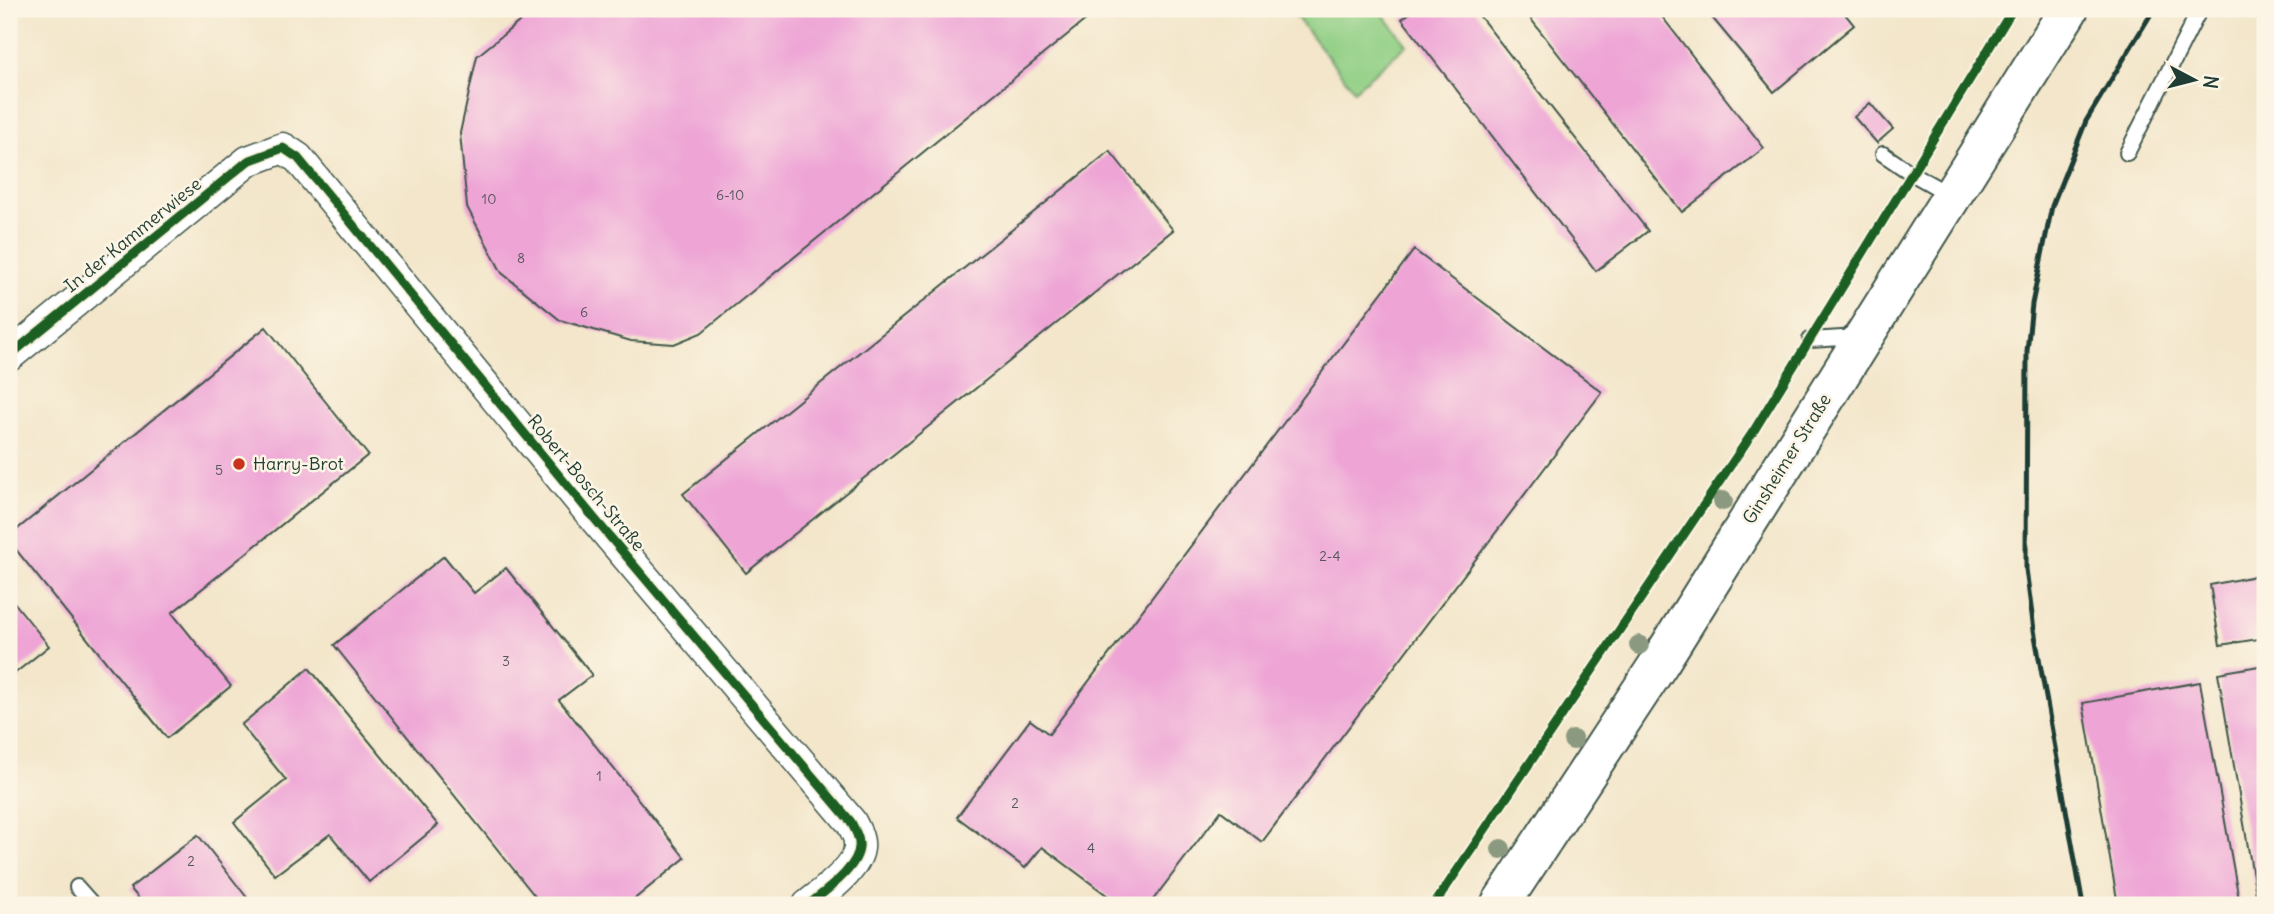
<svg xmlns="http://www.w3.org/2000/svg" width="2274" height="914" font-family="Delius,sans-serif">
  <style>
    .green { fill: #91cf85; stroke: #58865c; stroke-width: 2 }
    .building { fill: #eea5d6 }
    .lines { fill: none; stroke-linecap: round; stroke-linejoin: round }
    .service-casing { stroke: #3f564a; stroke-width: 18 }
    .minor-casing { stroke: #3f564a; stroke-width: 33 }
    .secondary-casing { stroke: #3f564a; stroke-width: 42 }
    .service { stroke: #fff; stroke-width: 14 }
    .minor { stroke: #fff; stroke-width: 30 }
    .secondary { stroke: #fff; stroke-width: 38 }
    .rail { stroke: #1f3d34; stroke-width: 5 }
    .cycleway-casing { stroke: #fcf5e5; stroke-width: 13 }
    .cycleway { stroke: #1b5e20; stroke-width: 9 }
    .tree { fill: #8b9980 }
    .poi-dot { fill: #c8321e; stroke: #fcf5e5; stroke-width: 2.5 }
    .labels { text-anchor: middle; stroke-width: 5; stroke-linejoin: round; paint-order: stroke }
    .number-label { font-size: 14px; fill: #53575c }
    .street-label { font-size: 18px; fill: #1f3d34; stroke: #fcf5e5 }
    .poi-label { font-size: 18px; fill: #1f3d34; stroke: #fcf5e5; text-anchor: start }
  </style>
  <rect width="100%" height="100%" fill="#fcf5e5"/>
  <filter id="ink" filterUnits="userSpaceOnUse"><feTurbulence type="fractalNoise" baseFrequency=".0143" numOctaves="2"/><feDisplacementMap in="SourceGraphic" scale="14" xChannelSelector="R" yChannelSelector="G"/><feConvolveMatrix kernelMatrix="1 2 1 2 8 2 1 2 1" color-interpolation-filters="sRGB"/></filter>
  <filter id="wash" filterUnits="userSpaceOnUse"><feTurbulence type="fractalNoise" baseFrequency=".00686" numOctaves="4" result="noise"/><feDisplacementMap in="SourceGraphic" scale="28" xChannelSelector="R" yChannelSelector="G"/><feGaussianBlur stdDeviation="1.57" result="paint"/><feColorMatrix in="noise" values="0 0 0 0 0 0 0 0 0 0 0 0 0 0 0 0 0 1.4 0 .05"/><feComposite in="paint" operator="in"/></filter>
  <g filter="url(#wash)">
    <rect width="100%" height="100%" fill="#f3e6ca"/>
    <!-- green -->
    <polygon class="green" points="1290,9 1379,9 1407,45 1354,90"/>
    <g id="blocks">
      <!-- building -->
      <g class="building">
        <polygon points="535,9 1099,9 701,333 674,344 631,341 560,320 502,273 467,207 460,133 477,56"/>
        <polygon points="1415,9 1474,9 1648,231 1596,271 1402,19"/>
        <polygon points="1523,9 1656,9 1764,148 1682,212"/>
        <polygon points="1717,9 1841,9 1854,25 1774,92 1710,15"/>
        <polygon points="1870,103 1893,129 1877,143 1854,117"/>
        <polygon points="1110,151 1173,230 746,573 683,494"/>
        <polygon points="1414,250 1602,392 1262,842 1221,811 1149,905 1120,905 1042,847 1025,868 957,817 1030,720 1049,734"/>
        <polygon points="266,327 368,455 172,613 231,686 167,738 9,541 9,536"/>
        <polygon points="444,556 474,593 506,568 592,675 559,700 685,858 627,905 542,905 334,645"/>
        <polygon points="2265,574 2265,638 2220,645 2210,585"/>
        <polygon points="9,596 49,646 9,678"/>
        <polygon points="2265,665 2265,905 2258,905 2218,673"/>
        <polygon points="309,668 438,825 369,882 330,834 275,875 234,822 286,780 241,725"/>
        <polygon points="2200,682 2240,905 2118,905 2083,703"/>
        <polygon points="198,835 248,899 240,905 144,905 130,888"/>
      </g>
    </g>
  </g>
  <g filter="url(#ink)">
    <use href="#blocks" fill-opacity="0" stroke="#3f564a" stroke-width="2"/>
    <g class="lines">
      <!-- service casing -->
      <g class="service-casing">
        <g id="service">
          <polyline points="2127,153 2200,9"/>
          <polyline points="1883,154 1911,173 1950,195"/>
          <polyline points="1810,340 1858,337"/>
          <polyline points="77,887 93,905"/>
        </g>
      </g>
      <!-- minor casing -->
      <g class="minor-casing">
        <path id="minor" d="M 9,356 L 248,161 L 283,148 L 298,158 L 594,518 L 851,822 C 854,828 859,836 859,843 C 862,866 824,892 808,905"/>
      </g>
      <!-- secondary casing -->
      <g class="secondary-casing">
        <polyline id="secondary" points="1500,905 1660,662 2069,9"/>
      </g>
      <!-- service -->
      <use href="#service" class="service"/>
      <!-- minor -->
      <use href="#minor" class="minor"/>
      <!-- secondary -->
      <use href="#secondary" class="secondary"/>
      <!-- rail -->
      <polyline class="rail" points="2083,905 2034,630 2026,569 2027,351 2032,304 2052,206 2086,121 2154,9"/>
      <!-- cycleway casing -->
      <g class="cycleway-casing">
        <g id="cycleway">
          <path d="M 9,356 L 248,161 L 283,148 L 298,158 L 594,518 L 851,822 C 854,828 859,836 859,843 C 862,866 824,892 808,905"/>
          <polyline points="1434,905 1753,432 2013,9"/>
        </g>
      </g>
      <!-- cycleway -->
      <use href="#cycleway" class="cycleway"/>
    </g>
    <!-- trees -->
    <g class="tree">
      <circle cx="1723" cy="501" r="10"/>
      <circle cx="1639" cy="645" r="10"/>
      <circle cx="1573" cy="740" r="10"/>
      <circle cx="1501" cy="849" r="10"/>
    </g>
  </g>
  <!-- markers -->
  <circle class="poi-dot" cx="239" cy="464" r="7"/>
  <g class="labels">
    <!-- number labels -->
    <g class="number-label">
      <text x="730" y="200">6-10</text>
      <text x="489" y="204">10</text>
      <text x="521" y="263">8</text>
      <text x="584" y="317">6</text>
      <text x="219" y="475">5</text>
      <text x="1330" y="561">2-4</text>
      <text x="506" y="666">3</text>
      <text x="599" y="781">1</text>
      <text x="1015" y="808">2</text>
      <text x="1091" y="853">4</text>
      <text x="191" y="866">2</text>
    </g>
    <!-- street labels -->
    <g class="street-label">
      <text transform="translate(133 235) rotate(-39)" y="6">In der Kammerwiese</text>
      <text transform="translate(1787 459) rotate(-58)" y="6">Ginsheimer Straße</text>
      <text transform="translate(586 483) rotate(50)" y="6">Robert-Bosch-Straße</text>
    </g>
    <!-- poi labels -->
    <g class="poi-label">
      <text x="253" y="470">Harry-Brot</text>
    </g>
  </g>
  <!-- margin -->
  <rect width="2274" height="914" fill="none" stroke="#fcf5e5" stroke-width="35"/>
  <!-- north arrow -->
  <g transform="translate(2194 80) rotate(97)" stroke="#fcf5e5" stroke-width="5" paint-order="stroke">
  <path d="M0-5L12 26L0 18L-12 26Z" fill="#1f3d34"/>
  <text y="-10" font-size="19" font-weight="bold" text-anchor="middle" fill="#1f3d34">N</text>
  </g>
</svg>
